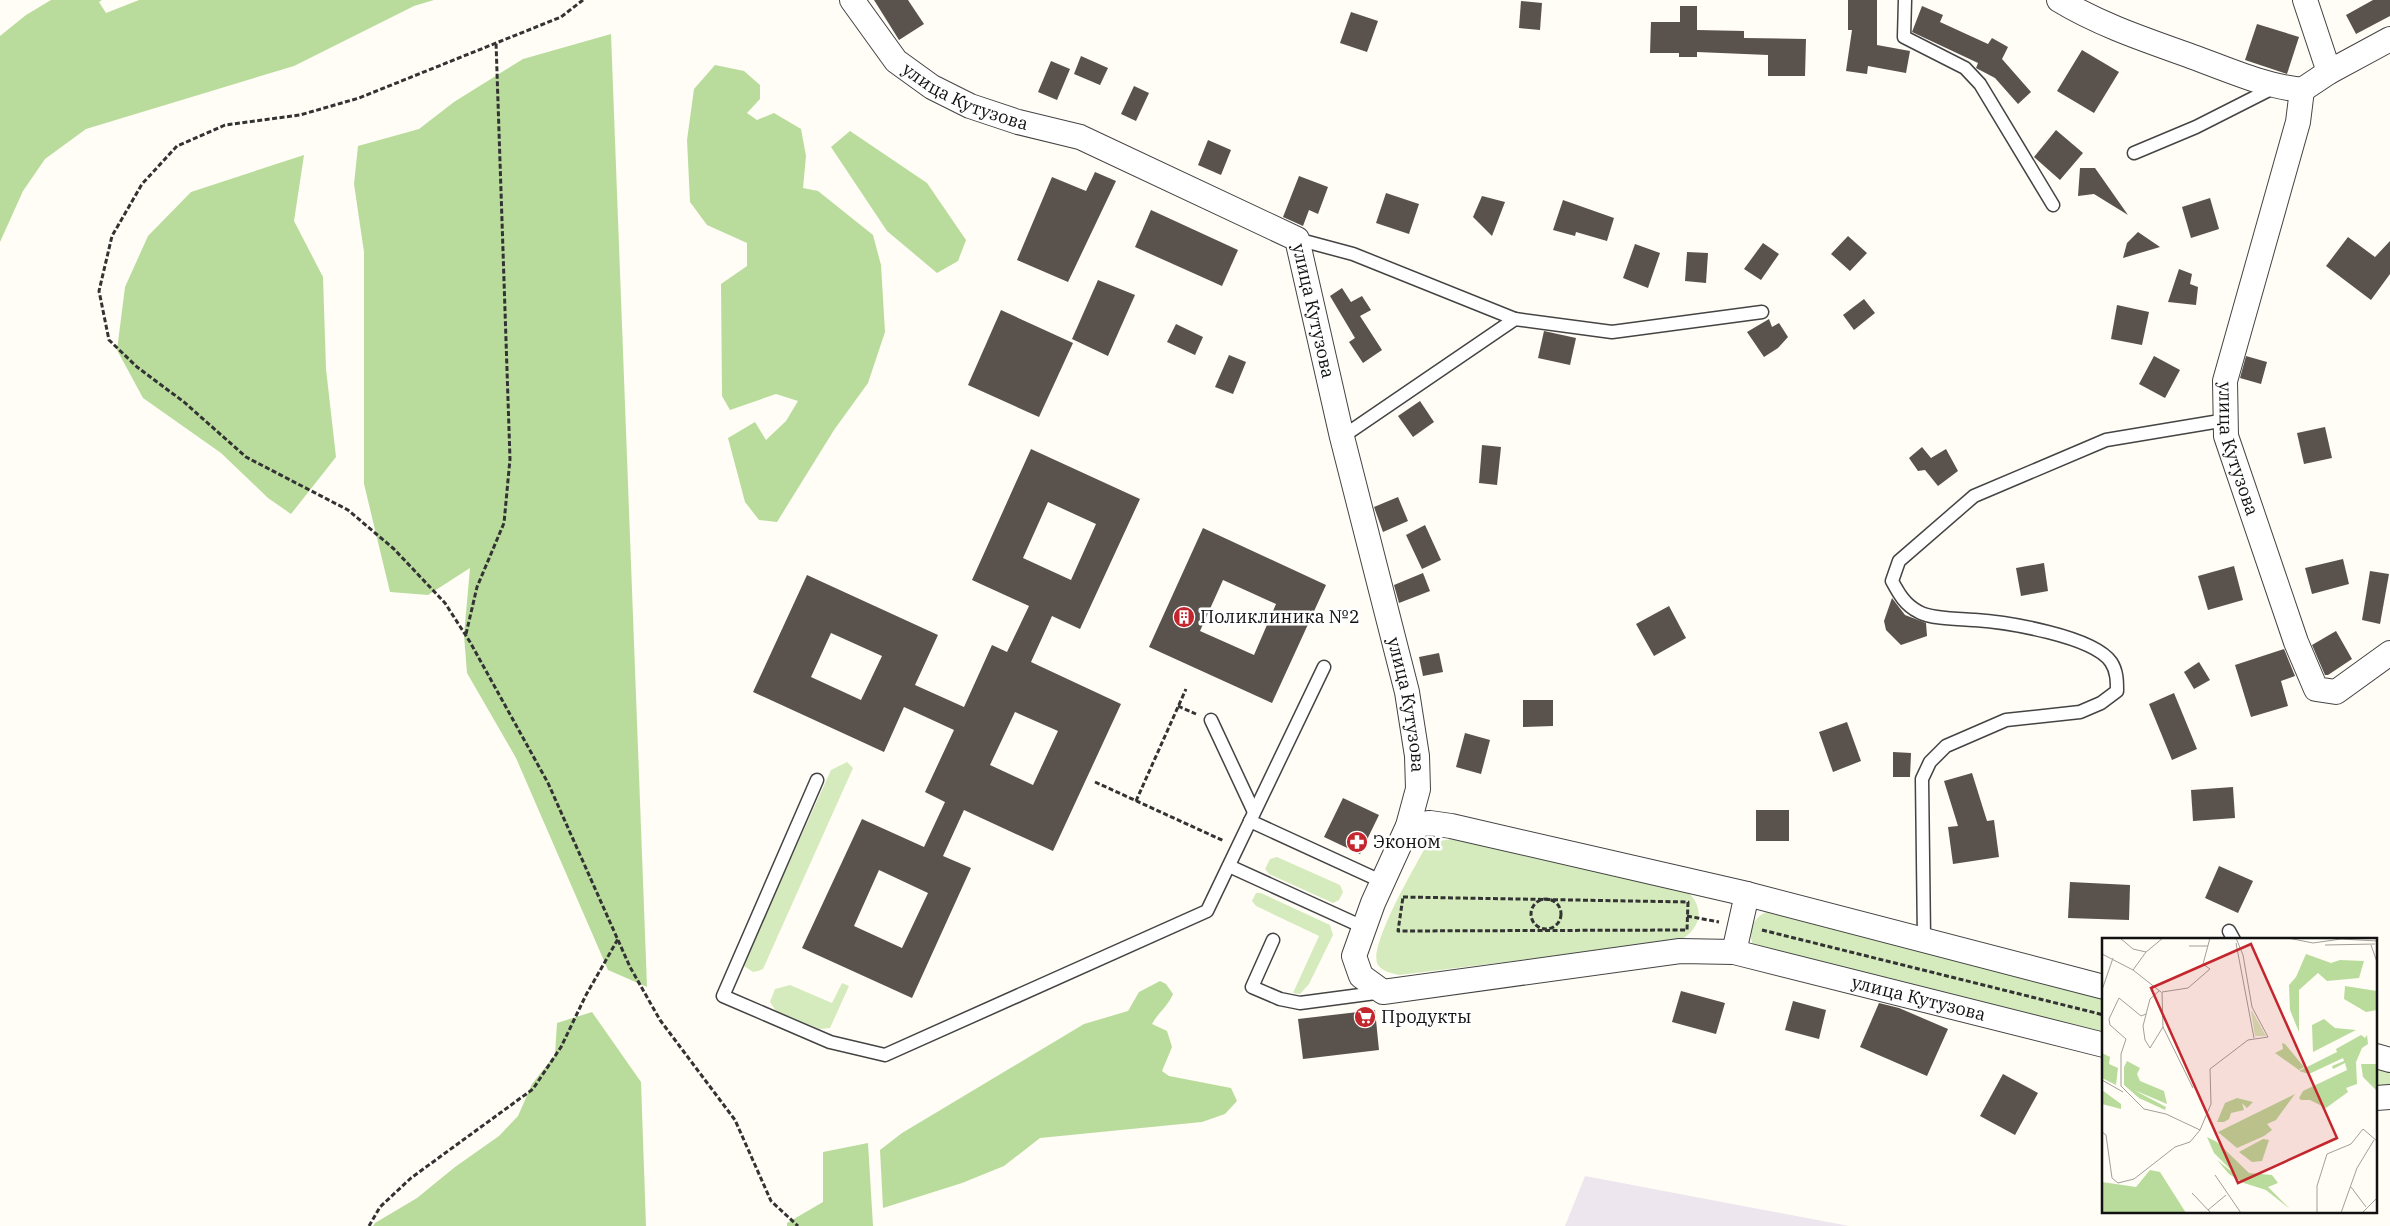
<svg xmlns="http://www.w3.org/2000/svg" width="2390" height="1226" font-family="'IBM Plex Serif',serif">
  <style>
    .industrial { fill: #eee6ef }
    .green { fill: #d5ebbd }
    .forest { fill: #b9dc9c }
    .building { fill: #5a524d; fill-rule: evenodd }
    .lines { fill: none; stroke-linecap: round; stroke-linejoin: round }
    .service-casing { stroke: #444; stroke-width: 15 }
    .minor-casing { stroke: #444; stroke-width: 26 }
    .path { stroke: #333; stroke-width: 3; stroke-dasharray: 5 2.5; stroke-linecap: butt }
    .service { stroke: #fff; stroke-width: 12 }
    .minor { stroke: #fff; stroke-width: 24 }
    .labels { text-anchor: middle; stroke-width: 5; stroke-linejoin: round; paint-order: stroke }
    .street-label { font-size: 18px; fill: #111; stroke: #fff }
    .poi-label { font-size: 18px; fill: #111; stroke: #fff; text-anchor: start }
    .inset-road { fill: none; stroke: #a09f9a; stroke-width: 1 }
    .view { fill: #c4262e; fill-opacity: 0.15; stroke: #c4262e; stroke-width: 2.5 }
    .inset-edge { fill: none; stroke: #111; stroke-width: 2.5 }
  </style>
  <rect width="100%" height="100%" fill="#fffdf5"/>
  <!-- industrial -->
  <polygon class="industrial" points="1585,1176 1849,1226 1565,1226"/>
  <!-- green -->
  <g class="green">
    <polygon points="847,762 853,768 763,969 758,971 753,972 744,966 745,960 831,770"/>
    <path d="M 1452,839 L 1688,892 C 1706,910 1700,929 1679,941 L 1399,975 C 1392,973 1383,972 1378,965 C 1367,948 1415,867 1425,848 L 1434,842 Z"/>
    <polygon points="1277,857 1340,885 1343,892 1339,900 1333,903 1269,874 1265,869 1270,859"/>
    <polygon points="1256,893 1261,893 1330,925 1333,935 1309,984 1300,994 1293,993 1319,936 1256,906 1252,901"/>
    <path d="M 1766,912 L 2104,997 L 2104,1035 L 1756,950 C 1746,936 1751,919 1766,912 Z"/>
    <polygon points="842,983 849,986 830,1028 820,1029 776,1011 770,1002 775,989 790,985 832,1003"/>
    <polygon points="2376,1065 2390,1069 2390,1086 2376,1087"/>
  </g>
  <!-- forest -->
  <g class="forest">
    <polygon points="51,0 102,0 99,2 106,13 139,0 434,0 414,6 294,66 86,129 45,159 23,191 0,242 0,36 26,15"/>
    <polygon points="611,34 647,987 608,970 516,758 467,673 464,635 470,568 428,595 390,592 364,484 364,252 354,184 358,146 419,129 454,102 523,59"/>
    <polygon points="715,65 744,71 760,85 760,99 747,113 757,120 774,113 801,129 806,156 803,188 818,191 873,235 881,265 885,332 868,383 834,430 777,522 759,520 745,502 728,438 755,422 766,440 786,421 798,401 776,394 730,410 722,396 721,284 747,266 747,243 707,225 690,202 687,140 694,89"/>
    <polygon points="850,131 927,183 966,240 958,261 937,273 887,231 831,147"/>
    <polygon points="304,155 294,221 323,277 326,369 336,457 291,514 268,498 221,453 143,398 117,350 125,287 148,236 191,192"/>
    <path d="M 1160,981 L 1166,984 L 1173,994 C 1168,1006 1158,1013 1152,1024 L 1167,1031 L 1172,1047 L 1162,1071 L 1169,1076 L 1231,1088 L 1237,1101 L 1225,1114 L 1202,1122 L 1040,1138 L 1004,1166 L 962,1183 L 883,1208 L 880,1150 L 902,1133 L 1084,1024 L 1128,1011 L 1139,992 Z"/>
    <polygon points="592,1012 641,1082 646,1226 373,1226 375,1223 417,1198 455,1167 499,1136 518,1116 532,1084 555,1055 557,1023"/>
    <polygon points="868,1143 873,1226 787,1226 787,1223 823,1202 823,1152"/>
  </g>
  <!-- building -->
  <g class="building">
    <polygon points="874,0 908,0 924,24 899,40"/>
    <polygon points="1848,0 1877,0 1877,45 1910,51 1906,73 1868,66 1867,74 1846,71 1852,30 1848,30"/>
    <polygon points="2373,0 2390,0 2390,16 2356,34 2346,15"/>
    <polygon points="1521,1 1542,3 1540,30 1519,28"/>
    <polygon points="1680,6 1697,6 1697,30 1744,31 1744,38 1806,39 1805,76 1768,76 1768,55 1697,52 1697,57 1679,57 1679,53 1650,53 1651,22 1680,22"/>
    <polygon points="1922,6 1943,15 1940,22 1988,44 1992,38 2008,47 2002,59 2031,92 2018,104 1995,78 1976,68 1978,63 1912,32"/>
    <polygon points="1351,12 1378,21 1367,52 1340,43"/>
    <polygon points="2257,24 2299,37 2287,74 2245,60"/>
    <polygon points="2082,50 2119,72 2094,113 2057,91"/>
    <polygon points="1081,56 1108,68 1100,85 1074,74"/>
    <polygon points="1051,61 1070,69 1057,100 1038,92"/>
    <polygon points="1134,86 1149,93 1136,121 1121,114"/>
    <polygon points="2056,130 2083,153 2060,180 2034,157"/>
    <polygon points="1208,140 1231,150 1221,175 1198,165"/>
    <polygon points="2080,168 2095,168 2128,215 2094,194 2078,196"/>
    <polygon points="1095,172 1116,181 1068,282 1017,260 1052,177 1086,191"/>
    <polygon points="1299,176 1328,187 1318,214 1309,210 1303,226 1283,217"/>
    <polygon points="1386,193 1419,204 1409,234 1376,223"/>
    <polygon points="1482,196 1505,202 1492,236 1473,217"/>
    <polygon points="2210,198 2219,229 2191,238 2182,207"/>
    <polygon points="1563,200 1614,218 1607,241 1576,232 1575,236 1553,230"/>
    <polygon points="1151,210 1238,250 1222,286 1135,247"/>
    <polygon points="2138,232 2160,247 2123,258 2127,243"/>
    <polygon points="1848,236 1867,253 1850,271 1831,254"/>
    <polygon points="2348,237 2375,257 2390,241 2390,274 2371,300 2326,266"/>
    <polygon points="1763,243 1779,254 1761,280 1744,269"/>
    <polygon points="1635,244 1660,253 1648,288 1623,278"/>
    <polygon points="1687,252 1708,253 1706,283 1685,281"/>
    <polygon points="2179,269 2192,274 2190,284 2198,287 2196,305 2168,302"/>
    <polygon points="1098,280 1135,295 1108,356 1072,339"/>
    <polygon points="1342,288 1351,302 1362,296 1371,310 1360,316 1382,350 1363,363 1349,342 1355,338 1330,296"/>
    <polygon points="1864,299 1875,313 1854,330 1843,315"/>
    <polygon points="2117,305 2149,312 2142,345 2111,339"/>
    <polygon points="1001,310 1073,343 1039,417 968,385"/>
    <polygon points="1769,319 1772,327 1779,323 1788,337 1778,348 1764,357 1747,332"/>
    <polygon points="1176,324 1203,337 1195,355 1167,342"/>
    <polygon points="1544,331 1576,338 1570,365 1538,358"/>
    <polygon points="1229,355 1246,362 1233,394 1215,387"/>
    <polygon points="2154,356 2180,370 2165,398 2139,384"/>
    <polygon points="2246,356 2267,362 2261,384 2240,378"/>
    <polygon points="1420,401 1434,422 1413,437 1398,416"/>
    <polygon points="2325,427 2332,458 2304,464 2297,433"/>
    <polygon points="1482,445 1501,447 1497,485 1479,483"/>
    <polygon points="1922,447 1931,458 1946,449 1958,471 1938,486 1925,470 1918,471 1909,458"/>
    <path d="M 1031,449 L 1140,499 L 1080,629 L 1052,616 L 1031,662 L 1121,704 L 1053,851 L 964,810 L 943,856 L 971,868 L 912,998 L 802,948 L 862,819 L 924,847 L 945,802 L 925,792 L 954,730 L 904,707 L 884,752 L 753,692 L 807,575 L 938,635 L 915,685 L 964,707 L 992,645 L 1007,652 L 1029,606 L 972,580 ZM 1048,502 L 1096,524 L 1071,580 L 1023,558 ZM 831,633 L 882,656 L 861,700 L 811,677 ZM 1015,712 L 1058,731 L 1033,785 L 990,765 ZM 879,870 L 928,893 L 902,948 L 854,926 Z"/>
    <polygon points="1398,497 1408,521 1383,532 1374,507"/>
    <polygon points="1425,525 1441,560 1422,569 1406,535"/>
    <path d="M 1203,528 L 1326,585 L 1272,703 L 1149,647 ZM 1223,580 L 1276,604 L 1254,655 L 1200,631 Z"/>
    <polygon points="2343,559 2349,584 2312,594 2305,568"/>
    <polygon points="2044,563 2048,591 2021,596 2016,568"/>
    <polygon points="2234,566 2243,600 2208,610 2198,576"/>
    <polygon points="2370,571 2389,574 2380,624 2362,620"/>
    <polygon points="1423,573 1430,591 1399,603 1394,585"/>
    <polygon points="1892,598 1905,615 1926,623 1927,636 1901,645 1886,630 1884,621"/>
    <polygon points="1669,606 1686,638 1654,656 1636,624"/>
    <polygon points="2336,631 2352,659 2328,675 2325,675 2312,645"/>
    <polygon points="2284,649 2295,676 2281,681 2288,706 2251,717 2235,665"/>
    <polygon points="1439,653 1443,672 1423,676 1419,657"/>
    <polygon points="2199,662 2210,680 2194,689 2184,672"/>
    <polygon points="2174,693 2197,749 2172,760 2149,704"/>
    <polygon points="1523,700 1553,700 1553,726 1523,727"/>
    <polygon points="1847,722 1861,761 1833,772 1819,732"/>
    <polygon points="1465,733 1490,740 1481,774 1456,767"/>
    <polygon points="1893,752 1911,753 1910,777 1893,777"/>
    <polygon points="1972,773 1987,821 1994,820 1999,857 1953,864 1948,827 1958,826 1944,781"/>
    <polygon points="2233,787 2235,818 2193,821 2191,790"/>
    <polygon points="1343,798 1379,815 1360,854 1324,837"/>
    <rect x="1756" y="810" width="33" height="31"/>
    <polygon points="2219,866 2253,881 2238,913 2205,898"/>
    <polygon points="2070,882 2130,885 2129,920 2068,918"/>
    <polygon points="1681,991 1725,1003 1716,1034 1672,1022"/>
    <polygon points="1793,1001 1826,1010 1819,1039 1785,1030"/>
    <polygon points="1879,1003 1899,1008 1948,1029 1927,1076 1860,1047"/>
    <polygon points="1375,1010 1379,1050 1303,1059 1298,1019"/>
    <polygon points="2003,1074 2038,1093 2015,1135 1980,1116"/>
  </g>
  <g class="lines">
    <!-- service casing -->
    <g class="service-casing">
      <g id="service">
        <polyline points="1905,0 1904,37 1965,68 1980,84 2053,205"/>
        <polyline points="2134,153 2196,127 2275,87"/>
        <polyline points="1297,239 1353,254 1515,319"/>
        <polyline points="1342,437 1515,319 1612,332 1762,312"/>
        <polyline points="1211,720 1254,812"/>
        <polyline points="817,780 723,996 830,1042 885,1055 1207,911 1324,667"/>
        <polyline points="1250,821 1383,882"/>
        <polyline points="1229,866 1363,927"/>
        <polyline points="2229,931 2234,940"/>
        <path d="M 1924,939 L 1922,779 L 1930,762 L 1946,746 L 2006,720 L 2080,712 L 2101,703 L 2117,691 C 2117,681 2117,671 2111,662 C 2093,636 2006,622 1975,620 C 1961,619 1931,619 1919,612 C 1905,605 1899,594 1892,581 L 1899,561 L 1974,496 L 2106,440 L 2226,420"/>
        <polyline points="1273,940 1252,987 1280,999 1300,1003 1383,992"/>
      </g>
    </g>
    <!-- minor casing -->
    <g class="minor-casing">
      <g id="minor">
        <path id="s1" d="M 852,0 L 896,61 L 932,87 L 970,106 L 1018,122 L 1080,137 L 1297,239 L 1342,437 L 1407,692 L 1417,756 L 1418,789 L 1408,826 L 1373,903 L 1354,956 L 1361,976 L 1383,992 L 1680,951 L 1734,952 L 2104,1045"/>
        <path d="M 2059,0 C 2102,26 2149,41 2196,58 C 2231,71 2265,86 2302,90"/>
        <polyline points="2305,0 2329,72"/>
        <path id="s2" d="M 2302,90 L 2298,122 L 2225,381 L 2226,436 L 2296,642 L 2316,689 L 2336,692 L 2390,653"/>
        <polyline points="2302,90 2329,72 2390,39"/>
        <polyline points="1408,826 1430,823 1451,826 1747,894 2104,987"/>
        <polyline points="1734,952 1747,894"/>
        <polyline points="2376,1056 2390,1060"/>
        <polyline points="2376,1098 2390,1097"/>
      </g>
    </g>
    <!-- path -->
    <g class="path">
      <polyline points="583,0 561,17 359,98 300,115 225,125 177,146 142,184 112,236 99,291 109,340 137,367 184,402 246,457 348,510 394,549 445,603 470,642 548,783 630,967 660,1020 735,1120 771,1201 798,1226"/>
      <polyline points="466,634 477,587 504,523 510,459 496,42"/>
      <polyline points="1178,706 1196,714"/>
      <polyline points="1095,782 1224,841"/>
      <polyline points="1136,801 1186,689"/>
      <polygon points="1403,897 1688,902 1687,930 1398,931"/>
      <circle cx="1546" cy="914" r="15"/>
      <polyline points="1687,916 1719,922"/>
      <polyline points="1762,930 2104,1015"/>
      <polyline points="369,1226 380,1207 411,1178 533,1089 561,1047 586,995 618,939"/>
    </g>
    <!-- service -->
    <use href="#service" class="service"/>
    <!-- minor -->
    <use href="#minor" class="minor"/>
  </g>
  <!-- icons -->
  <defs>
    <g id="building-disc" transform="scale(1.125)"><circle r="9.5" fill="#c4262e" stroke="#fff"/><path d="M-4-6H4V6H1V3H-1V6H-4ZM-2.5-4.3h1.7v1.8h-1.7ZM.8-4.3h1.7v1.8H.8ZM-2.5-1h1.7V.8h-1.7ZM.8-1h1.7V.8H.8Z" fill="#fff"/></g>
    <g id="pharmacy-disc" transform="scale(1.125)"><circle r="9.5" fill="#c4262e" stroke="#fff"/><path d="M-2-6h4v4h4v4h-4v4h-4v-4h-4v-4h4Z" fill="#fff"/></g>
    <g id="supermarket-disc" transform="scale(1.125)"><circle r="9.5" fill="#c4262e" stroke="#fff"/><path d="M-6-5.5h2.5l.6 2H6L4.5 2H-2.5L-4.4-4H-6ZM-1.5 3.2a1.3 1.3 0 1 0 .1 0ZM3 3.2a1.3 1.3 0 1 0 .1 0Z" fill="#fff"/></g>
  </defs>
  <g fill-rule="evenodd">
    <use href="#building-disc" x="1184" y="617"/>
    <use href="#pharmacy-disc" x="1357" y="842"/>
    <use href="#supermarket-disc" x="1365" y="1017"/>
  </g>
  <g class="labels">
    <!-- street labels -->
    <g class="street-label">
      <text dy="6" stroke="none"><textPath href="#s1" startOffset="154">улица Кутузова</textPath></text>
      <text dy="6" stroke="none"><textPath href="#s1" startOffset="590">улица Кутузова</textPath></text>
      <text dy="6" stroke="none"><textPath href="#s2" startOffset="371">улица Кутузова</textPath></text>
      <text dy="6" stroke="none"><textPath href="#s1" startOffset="995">улица Кутузова</textPath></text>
      <text dy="6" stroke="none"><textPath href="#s1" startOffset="1852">улица Кутузова</textPath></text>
    </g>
    <!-- poi labels -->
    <g class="poi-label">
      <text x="1200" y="623">Поликлиника №2</text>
      <text x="1373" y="848">Эконом</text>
      <text x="1381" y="1023">Продукты</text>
    </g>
  </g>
  <!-- overview -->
  <g transform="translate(2102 938)">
    <rect width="275" height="275" fill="#fffdf5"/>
    <path d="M 149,73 L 150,73 L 164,98 L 153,98 Z" fill="#d5ebbd"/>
    <path d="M 204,16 L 229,25 L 238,22 L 262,23 L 257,40 L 225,43 L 216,35 L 197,52 L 197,94 L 188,72 L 187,47 L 194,39 ZM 243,48 L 275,53 L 275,72 L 264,74 L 242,61 ZM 222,81 L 233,90 L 254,92 L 211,114 L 210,87 ZM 259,97 L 263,100 L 265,97 L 266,106 L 260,110 L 254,124 L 255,146 L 244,150 L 246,154 L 224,170 L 208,162 L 199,162 L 197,160 L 201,153 L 245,132 L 243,125 L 231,131 L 230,128 L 242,123 L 241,120 L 207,136 L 197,133 L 235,114 L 234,111 ZM 180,105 L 183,106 L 202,129 L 197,132 L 173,115 L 181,111 ZM 0,115 L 8,119 L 7,126 L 16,130 L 14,147 L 0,140 ZM 25,123 L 38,130 L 35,136 L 38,143 L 62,153 L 65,166 L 32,152 L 64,169 L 63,172 L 37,160 L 22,147 L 22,129 ZM 259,126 L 275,126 L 275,153 L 261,139 ZM 0,152 L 19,166 L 19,171 L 0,166 ZM 193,156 L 174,182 L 165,186 L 170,192 L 162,198 L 135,210 L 116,194 ZM 135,160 L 151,164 L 145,170 L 140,165 L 142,172 L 129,175 L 127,181 L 122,184 L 115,184 L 123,165 ZM 105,199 L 115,204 L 147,235 L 170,237 L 176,245 L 166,249 L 188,271 L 164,252 L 142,245 L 127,236 L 115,222 L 133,236 L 112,215 ZM 161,201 L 167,202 L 160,223 L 150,224 L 137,214 ZM 48,232 L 58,234 L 84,275 L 0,275 L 0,244 L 34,249 Z" fill="#b9dc9c"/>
    <path class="inset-road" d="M 18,0 L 31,11 L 44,14M 186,0 L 211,5 L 239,1 L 275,3M 134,5 L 152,100M 223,7 L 273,6M 269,7 L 275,24M 87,8 L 106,8M 0,16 L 31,32 L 59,54M 31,32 L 44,14 L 61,0M 0,52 L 11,20M 57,53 L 48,61 L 41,88 L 43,102 L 48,110 L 61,89 L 60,54M 60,54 L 86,50 L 108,31 L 101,26 L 108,0M 61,89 L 91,150M 0,142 L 21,154M 31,160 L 42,171 L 64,176 L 98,192M 33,162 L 19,148 L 19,116 L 24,101 L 8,87 L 7,81 L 17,60 L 39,78 L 44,76M 0,194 L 4,197 L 10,240 L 16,245 L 32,241 L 73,209 L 88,204 L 98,192 L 109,166 L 108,131 L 146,102 L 166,99 L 150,69 L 141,17 L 134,0M 113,237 L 139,275M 249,249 L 264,269M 90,255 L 109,275M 106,272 L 124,257M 215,275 L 215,248 L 225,216 L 249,206 L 261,191 L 275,203M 239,275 L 255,230 L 272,202M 260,275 L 275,260"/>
    <path class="view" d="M 149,6 L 235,200 L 136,245 L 49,50 Z"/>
    <rect width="275" height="275" class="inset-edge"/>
  </g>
</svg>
